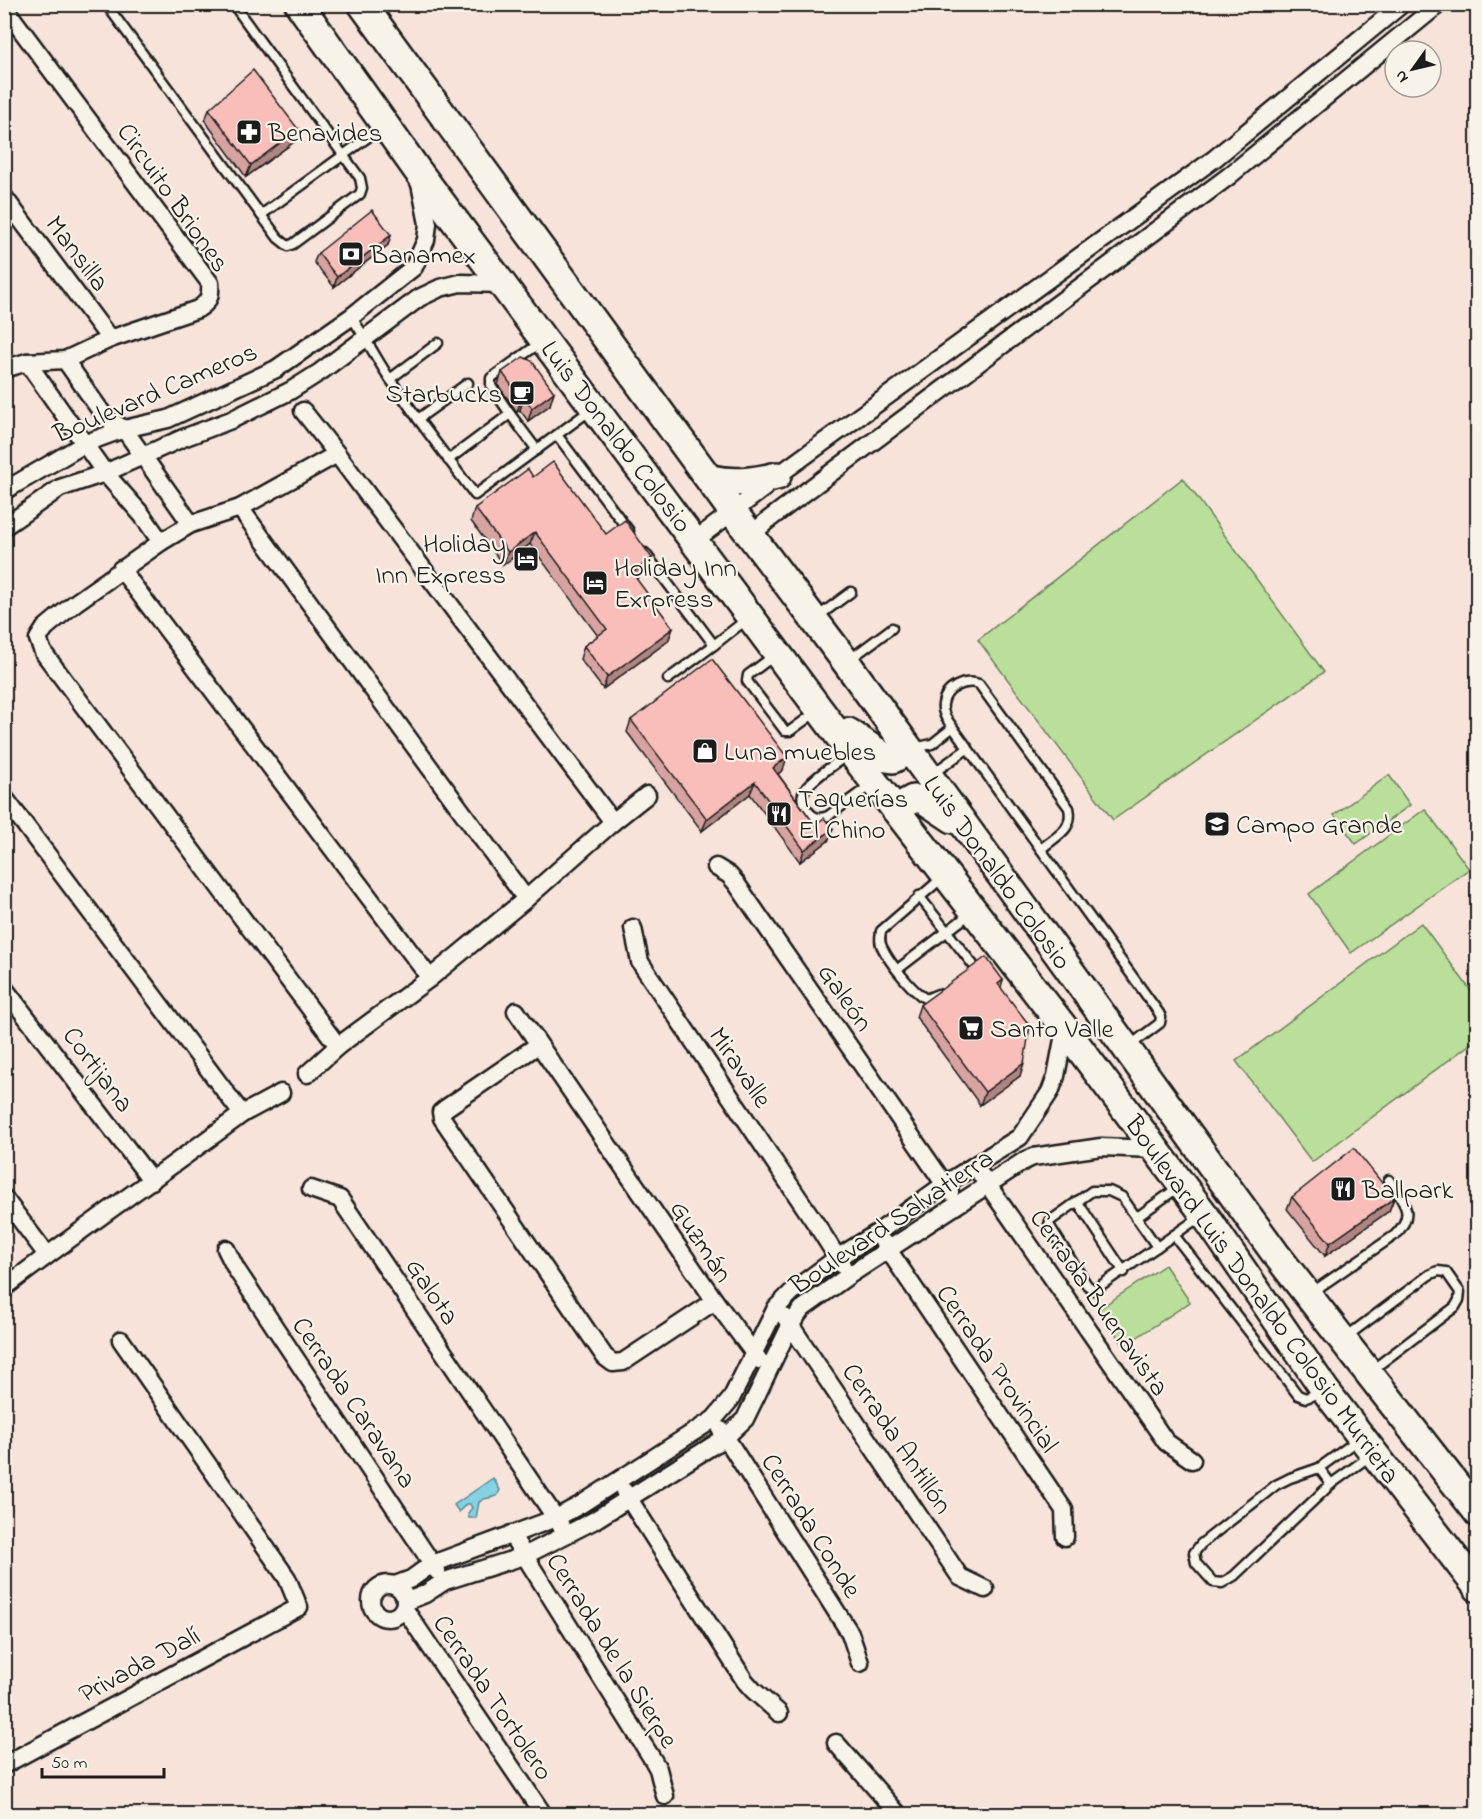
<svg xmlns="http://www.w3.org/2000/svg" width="1482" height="1819" font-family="'Indie Flower',sans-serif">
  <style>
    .green { fill: #b9df9a; stroke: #6a7e5b; stroke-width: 1.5 }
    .water { fill: #83d1e2; stroke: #5a8993; stroke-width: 1.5 }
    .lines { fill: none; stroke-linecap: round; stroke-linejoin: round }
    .lane-casing { stroke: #1c1c1c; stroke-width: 13 }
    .street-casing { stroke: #1c1c1c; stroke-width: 21 }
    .primary-casing { stroke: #1c1c1c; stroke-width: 32 }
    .lane { stroke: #f7f3e8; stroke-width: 8 }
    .street { stroke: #f7f3e8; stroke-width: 16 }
    .primary { stroke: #f7f3e8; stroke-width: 27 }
    .wall { fill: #d7a3a0; stroke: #1c1c1c; stroke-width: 1.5 }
    .shaded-wall { fill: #af8582; stroke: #1c1c1c; stroke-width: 1.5 }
    .building { fill: #fabeba; stroke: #1c1c1c; stroke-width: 1.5 }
    .labels { text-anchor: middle; stroke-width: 4.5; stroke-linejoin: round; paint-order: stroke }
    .poi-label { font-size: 27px; fill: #1c1c1c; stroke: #f7f3e8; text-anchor: start }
    .street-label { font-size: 27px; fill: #1c1c1c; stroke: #f7f3e8 }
  </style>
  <rect width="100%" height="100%" fill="#f8e3da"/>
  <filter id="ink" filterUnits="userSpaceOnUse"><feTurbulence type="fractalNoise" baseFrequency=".0167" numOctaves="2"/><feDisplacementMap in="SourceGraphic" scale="12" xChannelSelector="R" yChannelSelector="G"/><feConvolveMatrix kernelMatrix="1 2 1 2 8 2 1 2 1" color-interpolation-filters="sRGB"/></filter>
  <g filter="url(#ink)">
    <!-- green -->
    <g class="green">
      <polygon points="1183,478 1324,672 1113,820 978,640"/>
      <polygon points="1389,775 1410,805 1356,844 1334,815"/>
      <polygon points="1425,809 1469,869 1351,953 1309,894"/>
      <polygon points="1421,923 1477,999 1477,1039 1312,1162 1236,1061"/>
      <polygon points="1165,1265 1190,1302 1124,1346 1099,1309"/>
    </g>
    <!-- water -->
    <polygon class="water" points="493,1478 500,1490 497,1496 484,1499 479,1502 476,1518 469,1518 468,1513 472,1508 470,1504 466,1504 459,1512 454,1505"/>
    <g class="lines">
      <!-- lane casing -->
      <g class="lane-casing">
        <g id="lane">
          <polyline points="106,4 278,238 288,246 293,244 360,194 362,188 360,178 233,4"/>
          <polyline points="261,215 382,127"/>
          <path d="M 351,317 C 366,337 376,359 390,379"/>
          <polyline points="468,383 418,419 475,495 592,409"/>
          <polyline points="510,414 491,386 491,378 540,343"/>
          <polyline points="418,419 390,379 438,343"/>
          <polyline points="557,435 629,531"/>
          <polyline points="448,460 510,414 537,450"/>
          <polyline points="645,553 714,645 668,679"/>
          <polyline points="816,618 851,592"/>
          <polyline points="714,645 747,619"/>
          <polyline points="775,655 748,675 747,681 785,731 790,731 816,712"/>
          <polyline points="849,660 892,628"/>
          <polyline points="914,748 932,744 952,728"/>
          <path d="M 849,754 C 838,762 806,782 803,794 C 801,799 804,807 808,811 C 814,819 820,819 828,816 L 872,784"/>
          <polyline points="932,774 967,749"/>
          <path d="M 1041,849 C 1056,836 1074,830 1069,808 L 979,684 C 965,679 945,688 943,704 C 942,709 944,714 946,718 L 1159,1013 L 1161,1017 L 1160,1023 L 1128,1047"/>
          <polyline points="919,896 974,966"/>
          <polyline points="898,969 971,913"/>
          <path d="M 938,994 L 926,999 C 913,992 890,963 883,949 C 879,943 880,937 881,931 L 943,877"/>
          <polygon points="1092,1191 1109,1191 1122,1197 1157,1247 1094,1290 1087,1285 1049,1225 1050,1221"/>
          <polyline points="1077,1201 1124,1272"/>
          <polyline points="1136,1218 1180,1186"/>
          <polyline points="1174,1235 1201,1216"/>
          <polyline points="1157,1247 1174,1235 1298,1395 1306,1398 1321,1392"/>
          <path d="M 1311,1293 L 1395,1235 C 1417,1213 1403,1202 1389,1180"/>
          <polyline points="1346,1337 1429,1275 1438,1271 1446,1272 1460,1292 1459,1300 1455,1307 1372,1370"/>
          <polyline points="1359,1439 1319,1468 1290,1478 1276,1485 1201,1544 1194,1553 1196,1563 1213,1582 1222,1583 1234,1576 1331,1484 1370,1456"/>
          <polyline points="1319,1468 1331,1484"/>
        </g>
      </g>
      <!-- street casing -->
      <g class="street-casing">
        <g id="street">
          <path d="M 4,7 L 210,283 C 211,296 209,302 198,309 L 110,339 L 65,360 L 27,362 L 4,369"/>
          <polyline points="4,197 110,339"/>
          <polyline points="65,360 105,417 124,429 191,524"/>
          <polyline points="27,362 105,473 142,515 161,542"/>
          <polyline points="303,411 337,454 613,822"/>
          <polyline points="337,454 240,508 191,524 161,542 75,603 45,628 38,639 43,652 338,1046"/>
          <polyline points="4,491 86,443 124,429 168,419 276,369 351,317 414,267 426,240 428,224 419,179"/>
          <polyline points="240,508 526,899"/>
          <polyline points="4,527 60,488 105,473 183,438 231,420 290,391 320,372 419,298 440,288 460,283 504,284"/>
          <polyline points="750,536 768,520 1229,176 1439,4"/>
          <polyline points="694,541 764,488 777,476 1214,159 1402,4"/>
          <polyline points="121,569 430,978"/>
          <path d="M 4,797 L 242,1114 C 163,1173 82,1228 4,1288"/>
          <polyline points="716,867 729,875 736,883 950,1192"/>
          <polyline points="633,928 640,962 820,1230 842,1265"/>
          <polyline points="4,988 152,1181"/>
          <polyline points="516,1011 715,1301 759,1360"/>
          <polyline points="538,1045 446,1108 441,1112 442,1118 605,1357 613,1363 623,1362 715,1301"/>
          <polyline points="307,1074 338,1046 430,978 526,899 613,822 647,795"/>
          <polyline points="242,1114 281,1093"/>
          <polyline points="981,1175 1166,1442 1192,1460"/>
          <polyline points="311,1189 340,1199 561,1526"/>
          <polyline points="4,1198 47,1255"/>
          <polyline points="883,1242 1064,1510 1065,1537"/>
          <polyline points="226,1249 236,1269 437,1571"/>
          <polyline points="785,1317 960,1577 985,1589"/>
          <polyline points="721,1430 850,1633 860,1663"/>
          <polyline points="624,1491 745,1681 753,1690 779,1713"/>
          <polyline points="511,1534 653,1760 658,1769 665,1796"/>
          <circle cx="388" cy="1601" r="17"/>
          <polyline points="395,1585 411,1579 432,1564 556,1518 580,1505 714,1419 731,1399 776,1308 795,1289 837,1258 877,1233 945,1184 1020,1137 1050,1092 1056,1076 1065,1029"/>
          <polyline points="405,1602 425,1594 445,1581 524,1556 593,1521 726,1437 745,1419 791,1324 802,1309 848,1276 1024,1161 1033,1157 1101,1147 1155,1149"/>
          <polyline points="404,1608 543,1814"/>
          <polyline points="836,1743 898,1814"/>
          <polyline points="4,1765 299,1607 287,1578 121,1340"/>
        </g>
      </g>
      <!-- primary casing -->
      <g class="primary-casing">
        <g id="primary">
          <polyline points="299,4 417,170 851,752 1065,1029 1204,1214 1325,1390 1478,1588"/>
          <polyline points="362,4 733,512 846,662 1275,1253 1478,1513"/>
          <path d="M 710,479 C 734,484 753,482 777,476"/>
          <polyline points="848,732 886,758 893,759 909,750"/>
          <polyline points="895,809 913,799 923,799 953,819"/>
        </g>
      </g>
      <!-- lane -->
      <use href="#lane" class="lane"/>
      <!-- street -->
      <use href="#street" class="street"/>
      <!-- primary -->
      <use href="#primary" class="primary"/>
    </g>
    <!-- wall -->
    <g class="wall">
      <polygon points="209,109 294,142 246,177 205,121"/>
      <polygon points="391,235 388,245 334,287 314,262 318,253"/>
      <polygon points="502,372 550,405 528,421 520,410 517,412 498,385"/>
      <polygon points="533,477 606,534 648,570 636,579 673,628 668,641 603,689 580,659 584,646 598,636 530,544 503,565 471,521 475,508"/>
      <polygon points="631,720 783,770 778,774 815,825 833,829 828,841 800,862 750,794 702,831 627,732"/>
      <polygon points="1003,980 1001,987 1020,1076 980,1105 916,1017 920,1005"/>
      <polygon points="1292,1197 1394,1198 1389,1211 1325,1256 1287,1209"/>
    </g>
    <!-- shaded-wall -->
    <g class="shaded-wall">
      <polygon points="298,129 294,142 246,177 251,165"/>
      <polygon points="391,235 388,245 334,287 337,277"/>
      <polygon points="554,392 550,405 528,421 532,408"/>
      <polygon points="524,397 520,410 517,412 521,399"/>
      <polygon points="535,532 530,544 503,565 508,552"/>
      <polygon points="652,558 648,570 627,586 632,573"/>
      <polygon points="673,628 668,641 603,689 607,677"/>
      <polygon points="787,757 783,770 769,780 773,768"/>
      <polygon points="755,782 750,794 702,831 707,819"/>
      <polygon points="833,829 828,841 800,862 804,850"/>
      <polygon points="1024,1063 1020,1076 980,1105 985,1092"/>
      <polygon points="1394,1198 1389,1211 1325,1256 1330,1243"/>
    </g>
    <!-- building -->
    <g class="building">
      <polygon points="253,70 298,129 251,165 209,109"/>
      <polygon points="372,210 391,235 337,277 318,253"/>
      <polygon points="523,357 532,361 554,392 532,408 524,397 521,399 502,372"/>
      <polygon points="553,462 606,534 625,520 652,558 632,573 673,628 607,677 584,646 607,629 535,532 508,552 475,508 528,469 533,477"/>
      <polygon points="712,659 787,757 773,768 815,825 824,818 833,829 804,850 755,782 707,819 631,720"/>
      <polygon points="986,957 1003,980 998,984 1030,1026 1024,1063 985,1092 920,1005"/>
      <polygon points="1354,1148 1394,1198 1330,1243 1292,1197"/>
    </g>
  </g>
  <!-- icons -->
  <defs>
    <g id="pharmacy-square" transform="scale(1.35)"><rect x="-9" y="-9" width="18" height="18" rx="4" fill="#1c1c1c" stroke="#f7f3e8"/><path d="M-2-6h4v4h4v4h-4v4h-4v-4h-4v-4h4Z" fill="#fff"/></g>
    <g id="bank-square" transform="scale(1.35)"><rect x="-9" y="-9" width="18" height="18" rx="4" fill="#1c1c1c" stroke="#f7f3e8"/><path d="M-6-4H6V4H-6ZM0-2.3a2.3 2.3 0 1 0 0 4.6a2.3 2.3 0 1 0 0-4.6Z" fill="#fff"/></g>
    <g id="cafe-square" transform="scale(1.35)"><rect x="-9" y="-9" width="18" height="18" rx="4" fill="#1c1c1c" stroke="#f7f3e8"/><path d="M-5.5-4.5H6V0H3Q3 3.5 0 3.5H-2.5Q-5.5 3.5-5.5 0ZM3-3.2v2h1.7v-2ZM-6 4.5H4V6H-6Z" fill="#fff"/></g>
    <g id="hotel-square" transform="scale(1.35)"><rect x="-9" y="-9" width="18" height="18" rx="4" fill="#1c1c1c" stroke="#f7f3e8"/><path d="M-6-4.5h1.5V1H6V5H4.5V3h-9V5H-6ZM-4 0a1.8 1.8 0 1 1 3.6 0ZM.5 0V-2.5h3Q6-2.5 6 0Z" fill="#fff"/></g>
    <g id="shop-square" transform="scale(1.35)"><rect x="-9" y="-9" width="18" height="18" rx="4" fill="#1c1c1c" stroke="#f7f3e8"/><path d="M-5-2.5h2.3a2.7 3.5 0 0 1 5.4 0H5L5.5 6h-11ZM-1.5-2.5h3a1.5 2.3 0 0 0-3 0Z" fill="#fff"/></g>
    <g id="restaurant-square" transform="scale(1.35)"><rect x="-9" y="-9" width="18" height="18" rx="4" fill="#1c1c1c" stroke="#f7f3e8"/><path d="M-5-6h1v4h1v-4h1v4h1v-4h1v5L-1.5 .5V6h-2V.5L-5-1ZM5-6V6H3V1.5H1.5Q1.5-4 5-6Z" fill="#fff"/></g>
    <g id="school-square" transform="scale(1.35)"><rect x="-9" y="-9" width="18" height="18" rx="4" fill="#1c1c1c" stroke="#f7f3e8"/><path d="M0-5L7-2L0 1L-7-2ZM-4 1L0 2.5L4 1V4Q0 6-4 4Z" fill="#fff"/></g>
    <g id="supermarket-square" transform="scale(1.35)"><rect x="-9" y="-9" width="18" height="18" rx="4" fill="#1c1c1c" stroke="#f7f3e8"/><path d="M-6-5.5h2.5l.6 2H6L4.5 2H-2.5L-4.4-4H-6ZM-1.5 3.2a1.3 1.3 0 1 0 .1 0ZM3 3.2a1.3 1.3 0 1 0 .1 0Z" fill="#fff"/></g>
  </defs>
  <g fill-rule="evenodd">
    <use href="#pharmacy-square" x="249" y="132"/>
    <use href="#bank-square" x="351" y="254"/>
    <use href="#cafe-square" x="522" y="393"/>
    <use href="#hotel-square" x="526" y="559"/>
    <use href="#hotel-square" x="595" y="583"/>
    <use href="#shop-square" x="705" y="751"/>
    <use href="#restaurant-square" x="779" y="814"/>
    <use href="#school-square" x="1217" y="824"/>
    <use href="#supermarket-square" x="971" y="1028"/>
    <use href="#restaurant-square" x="1343" y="1189"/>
  </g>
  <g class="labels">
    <!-- poi labels -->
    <g class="poi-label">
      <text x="268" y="141">Benavides</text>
      <text x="370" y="263">Banamex</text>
      <text x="502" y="402" text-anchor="end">Starbucks</text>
      <text x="506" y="552" text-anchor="end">Holiday<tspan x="506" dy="31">Inn Express</tspan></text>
      <text x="614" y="576">Holiday Inn<tspan x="614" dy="31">Exrpress</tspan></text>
      <text x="724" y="760">Luna muebles</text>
      <text x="798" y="807">Taquerías<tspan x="798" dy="31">El Chino</tspan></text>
      <text x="1236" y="833">Campo Grande</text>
      <text x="990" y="1037">Santo Valle</text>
      <text x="1362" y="1198">Ballpark</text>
    </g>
    <!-- street labels -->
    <g class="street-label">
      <text transform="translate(174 197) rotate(55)" y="9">Circuito Briones</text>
      <text transform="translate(78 253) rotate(53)" y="9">Mansilla</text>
      <text transform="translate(155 392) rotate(-23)" y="9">Boulevard Cameros</text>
      <text transform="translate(617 436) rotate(53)" y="9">Luis Donaldo Colosio</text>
      <text transform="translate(998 872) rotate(54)" y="9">Luis Donaldo Colosio</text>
      <text transform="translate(846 997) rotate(55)" y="9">Galeón</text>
      <text transform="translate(741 1067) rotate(56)" y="9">Miravalle</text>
      <text transform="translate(99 1069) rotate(53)" y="9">Cortijana</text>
      <text transform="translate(891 1221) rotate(-34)" y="9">Boulevard Salvatierra</text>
      <text transform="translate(702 1241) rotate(57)" y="9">Guzmán</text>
      <text transform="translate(433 1291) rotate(56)" y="9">Galota</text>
      <text transform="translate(1263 1299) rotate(54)" y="9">Boulevard Luis Donaldo Colosio Murrieta</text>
      <text transform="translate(1100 1302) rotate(55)" y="9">Cerrada Buenavista</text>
      <text transform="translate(998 1368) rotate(56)" y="9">Cerrada Provincial</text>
      <text transform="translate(355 1402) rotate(56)" y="9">Cerrada Caravana</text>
      <text transform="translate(898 1438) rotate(56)" y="9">Cerrada Antillón</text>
      <text transform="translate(812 1525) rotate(58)" y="9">Cerrada Conde</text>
      <text transform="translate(613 1650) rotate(58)" y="9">Cerrada de la Sierpe</text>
      <text transform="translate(139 1664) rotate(-28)" y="9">Privada Dalí</text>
      <text transform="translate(494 1697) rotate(56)" y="9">Cerrada Tortolero</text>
    </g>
  </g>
  <!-- margin -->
  <rect width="1482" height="1819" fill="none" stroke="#f7f3e8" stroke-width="24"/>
  <rect x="12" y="12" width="1458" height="1795" fill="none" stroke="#1c1c1c" stroke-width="2" filter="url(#ink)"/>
  <!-- north arrow -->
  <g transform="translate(1413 69) rotate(236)"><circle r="28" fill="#f7f3e8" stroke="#9f9d96" stroke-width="1.5"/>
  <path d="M0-4.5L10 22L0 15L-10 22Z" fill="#1c1c1c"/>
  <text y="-9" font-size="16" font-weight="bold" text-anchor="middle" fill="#1c1c1c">N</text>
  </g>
  <!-- scale -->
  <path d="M42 1768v9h122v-9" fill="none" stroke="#1c1c1c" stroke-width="3"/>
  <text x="51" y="1768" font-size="18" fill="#1c1c1c" stroke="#f7f3e8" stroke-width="4.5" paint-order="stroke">50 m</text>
</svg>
